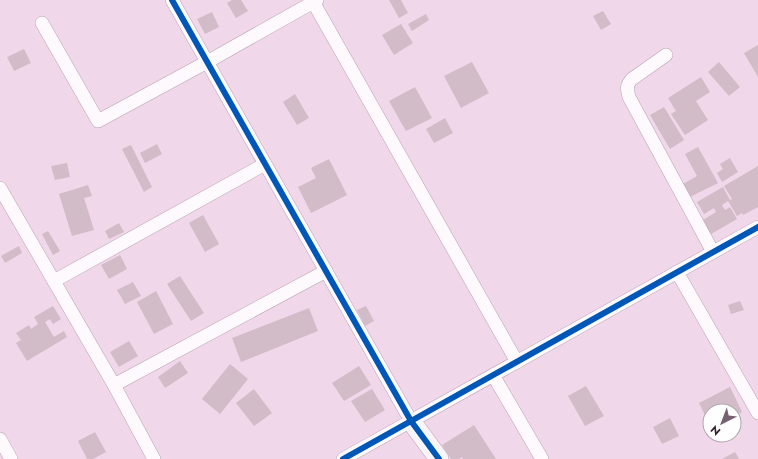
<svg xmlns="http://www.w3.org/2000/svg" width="758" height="459" font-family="Jost,sans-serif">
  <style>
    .building { fill: #d2bcc8 }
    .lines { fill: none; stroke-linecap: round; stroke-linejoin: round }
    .street-casing { stroke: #b7a3b2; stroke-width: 14 }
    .secondary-casing { stroke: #b7a3b2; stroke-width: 20 }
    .street { stroke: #fdf9fc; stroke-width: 13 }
    .secondary { stroke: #f8f4f8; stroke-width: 19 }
    .cycleway-casing { stroke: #fefefe; stroke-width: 8 }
    .cycleway { stroke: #0057b8; stroke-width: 6 }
  </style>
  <rect width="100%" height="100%" fill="#f1d7ea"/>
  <!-- building -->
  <g class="building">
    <polygon points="232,0 241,0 248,11 236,18 227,3"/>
    <polygon points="389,0 401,0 408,13 399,18"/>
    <polygon points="603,11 611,24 601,30 593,16"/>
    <polygon points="212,12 219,27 205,34 197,19"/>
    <polygon points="426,14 429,20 412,31 408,24"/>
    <polygon points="401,24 413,43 394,55 382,35"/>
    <polygon points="758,45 758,77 744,53"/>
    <polygon points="24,49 31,63 14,71 7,57"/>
    <polygon points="472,62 489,93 461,108 444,76"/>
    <polygon points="719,62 740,87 729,96 708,72"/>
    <polygon points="701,77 710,92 696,101 708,120 685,135 671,114 676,111 668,98"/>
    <polygon points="415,87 432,118 406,131 389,101"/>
    <polygon points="295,94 309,118 297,125 283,102"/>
    <polygon points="664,107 684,140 670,149 650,115"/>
    <polygon points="445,118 453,133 434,143 426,129"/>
    <polygon points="157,144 162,154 145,163 140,153"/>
    <polygon points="131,145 152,187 144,192 122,149"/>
    <polygon points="698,147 718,183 690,197 683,184 697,176 685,154"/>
    <polygon points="730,158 738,172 722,182 717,173 723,169 720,164"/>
    <polygon points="329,159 347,195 311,213 298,187 316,178 311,168"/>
    <polygon points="67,163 70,177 55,180 51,166"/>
    <polygon points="758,166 758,207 743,215 742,213 737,216 728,201 722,205 725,210 730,207 737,219 711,234 703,220 716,212 714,208 704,214 697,202 723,187 730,200 732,199 724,186"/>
    <polygon points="88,185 92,196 84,198 94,230 72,236 59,194"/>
    <polygon points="203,215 219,244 205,252 189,223"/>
    <polygon points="119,223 124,232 109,239 105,231"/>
    <polygon points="48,231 60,251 53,255 42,234"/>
    <polygon points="19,246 22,253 5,263 1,256"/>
    <polygon points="120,255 127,269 109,279 101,265"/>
    <polygon points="180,276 204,313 191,321 167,284"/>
    <polygon points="133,282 141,296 125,304 117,290"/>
    <polygon points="156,291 173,324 154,334 137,302"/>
    <polygon points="740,301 744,310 731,314 728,305"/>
    <polygon points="53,306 61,319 53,324 50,319 45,322 54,337 64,331 67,337 27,361 16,343 21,340 16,333 29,325 31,329 38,324 34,317"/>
    <polygon points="366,306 374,321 365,326 357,310"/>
    <polygon points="309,308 318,331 241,362 232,338"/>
    <polygon points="129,341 138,356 119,367 110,352"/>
    <polygon points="180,361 188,373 165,388 158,377"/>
    <polygon points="230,364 248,379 220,414 202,399"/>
    <polygon points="359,366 371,385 344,401 332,383"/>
    <polygon points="586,386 604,416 585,426 568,396"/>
    <polygon points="730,387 742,412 734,416 734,411 710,411 710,425 699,403"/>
    <polygon points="254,389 272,413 254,426 236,403"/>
    <polygon points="372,389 385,410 365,422 351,401"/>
    <polygon points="670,418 679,436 662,444 653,427"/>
    <polygon points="474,425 496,459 463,459 462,457 459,459 451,459 442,445"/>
    <polygon points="95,432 106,452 93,459 87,459 78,441"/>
    <polygon points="735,452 739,459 722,459"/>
  </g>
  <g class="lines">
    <!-- street casing -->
    <g class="street-casing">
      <g id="street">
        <polyline points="172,0 411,421"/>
        <polyline points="312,0 517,362"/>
        <polyline points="42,23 98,121 207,62 317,0"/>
        <path d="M 666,55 L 632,79 C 626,85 627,89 629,97 L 713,252"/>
        <polyline points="0,188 114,385 154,459"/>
        <polyline points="677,272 758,413"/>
        <polyline points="54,281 265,164"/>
        <polyline points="493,375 542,459"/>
        <polyline points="114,385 326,271"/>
        <polyline points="0,439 11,459"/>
        <polyline points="343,459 758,227"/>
      </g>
    </g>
    <!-- secondary casing -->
    <g class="secondary-casing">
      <polyline id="secondary" points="411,421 439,459"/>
    </g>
    <!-- street -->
    <use href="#street" class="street"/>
    <!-- secondary -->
    <use href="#secondary" class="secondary"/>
    <!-- cycleway casing -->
    <g class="cycleway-casing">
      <g id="cycleway">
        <polyline points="172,0 411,421 439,459"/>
        <polyline points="343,459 758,227"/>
      </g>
    </g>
    <!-- cycleway -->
    <use href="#cycleway" class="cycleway"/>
  </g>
  <!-- north arrow -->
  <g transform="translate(722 423) rotate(222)"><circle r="19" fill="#fefefe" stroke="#ada6ab"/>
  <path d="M0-3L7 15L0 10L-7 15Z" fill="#766170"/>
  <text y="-6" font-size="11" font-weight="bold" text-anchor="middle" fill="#33212f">N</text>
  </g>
</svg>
